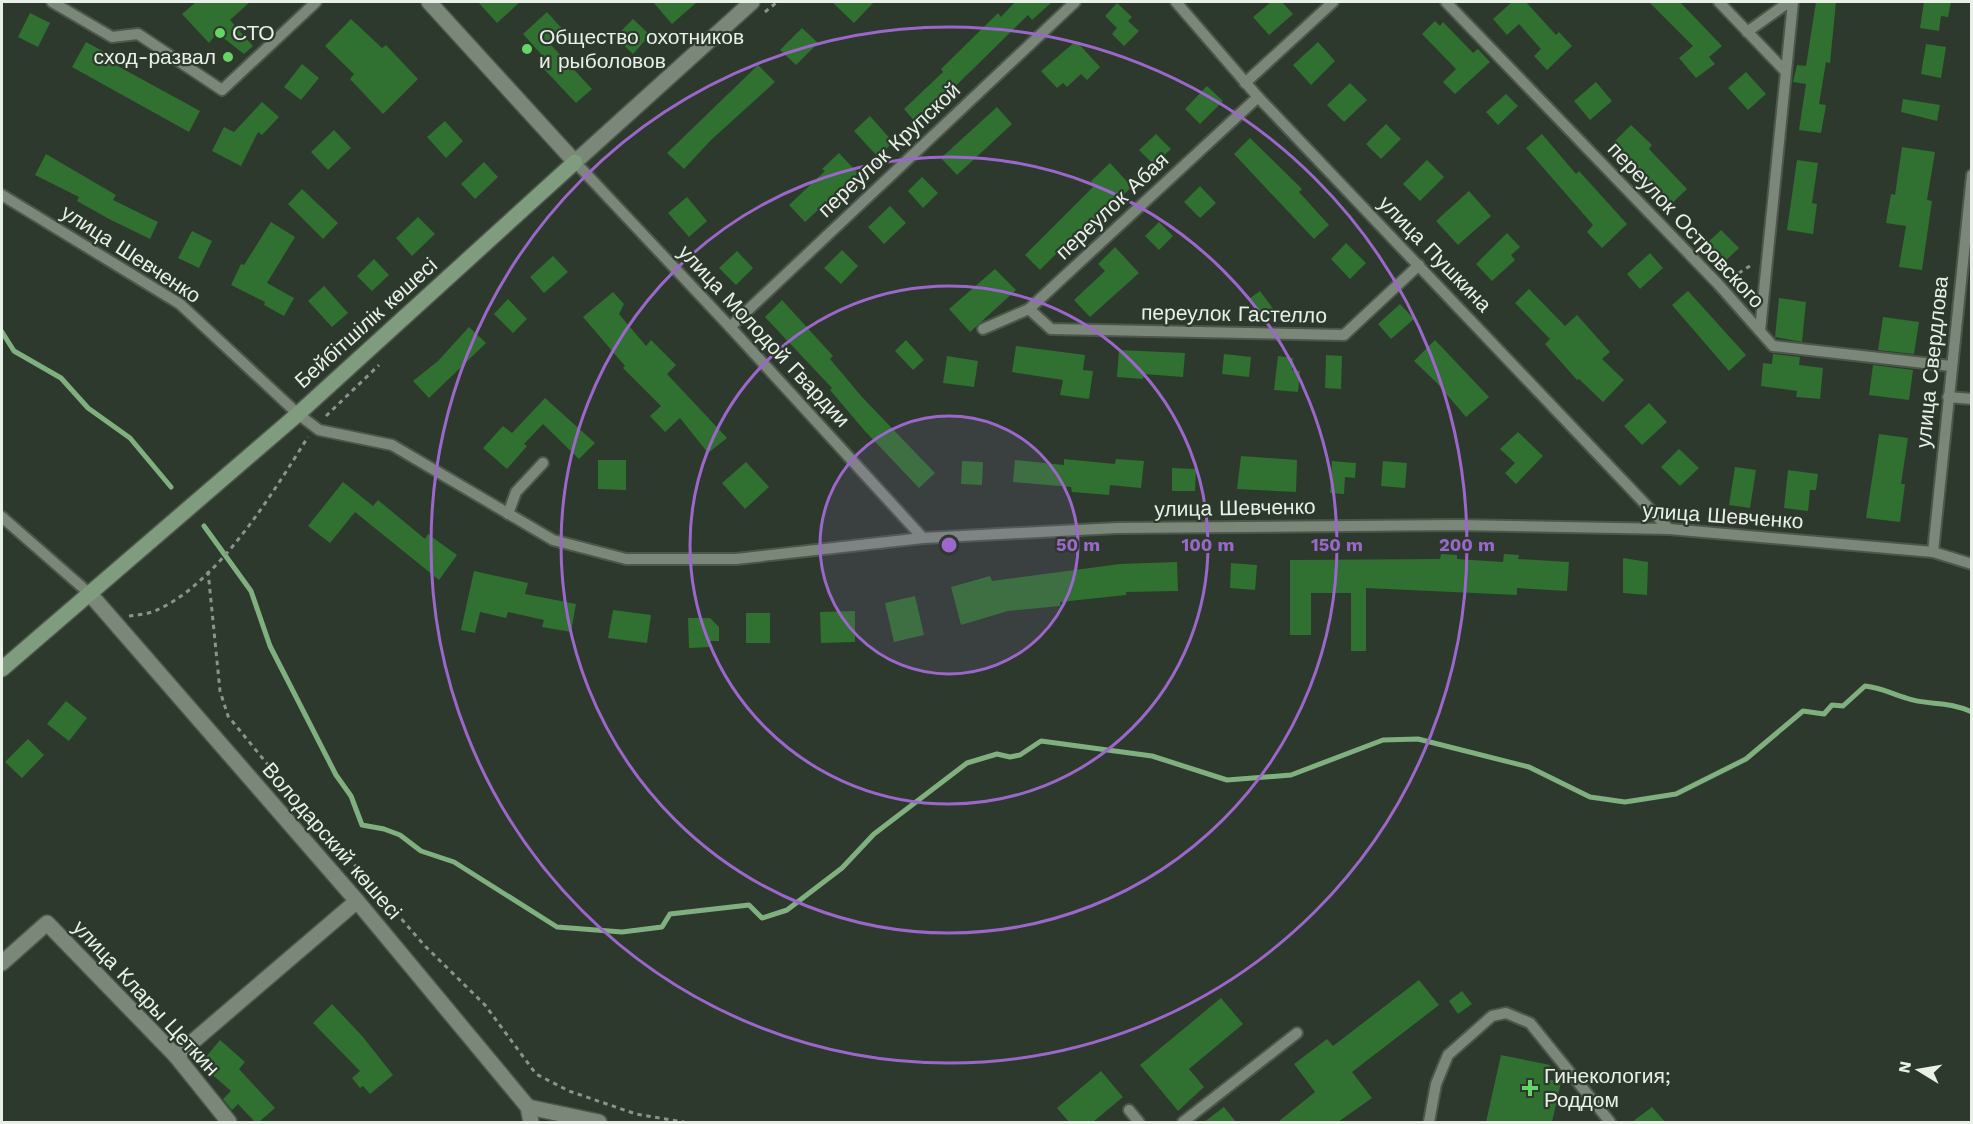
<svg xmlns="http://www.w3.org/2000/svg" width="1973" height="1124" font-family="'Work Sans',sans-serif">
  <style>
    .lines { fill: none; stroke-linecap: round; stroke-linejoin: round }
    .stream { stroke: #80b07f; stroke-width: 5 }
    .building { fill: #307030 }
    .lane-casing { stroke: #4c564b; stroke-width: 14 }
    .street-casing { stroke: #4c564b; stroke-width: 18 }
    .secondary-casing { stroke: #4c564b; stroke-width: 18 }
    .path { stroke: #8a948a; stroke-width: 3; stroke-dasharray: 4.5 4.5; stroke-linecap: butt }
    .lane { stroke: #7a8779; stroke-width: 10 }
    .street { stroke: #7a8779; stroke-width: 15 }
    .secondary { stroke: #7f9c7e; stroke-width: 15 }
    .ring { fill: none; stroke: #9c67cb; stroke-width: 3 }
    .poi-dot { fill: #66d466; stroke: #2d392c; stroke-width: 2 }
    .labels { text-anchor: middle; stroke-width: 4.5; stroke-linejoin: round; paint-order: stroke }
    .poi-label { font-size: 21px; fill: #e8f0e8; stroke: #2d392c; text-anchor: start }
    .street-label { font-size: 21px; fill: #e8f0e8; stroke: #2d392c }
    .centre { fill: #9c67cb; stroke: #2d392c; stroke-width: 3 }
    .ring-label { font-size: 18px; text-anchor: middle; font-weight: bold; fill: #9c67cb; stroke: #2d392c; stroke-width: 4.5; stroke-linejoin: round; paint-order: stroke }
  </style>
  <rect width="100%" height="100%" fill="#2d392c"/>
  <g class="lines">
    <!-- stream -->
    <g class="stream">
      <polyline points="2,332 14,351 61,378 88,408 130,438 171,487"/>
      <path d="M 204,526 L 251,591 L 270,646 L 336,775 L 351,796 L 362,825 L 384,829 L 400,835 L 421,851 L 454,862 L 557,927 L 622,932 L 662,927 L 670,914 L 749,905 L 762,918 L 787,910 L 842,868 L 874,834 L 967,763 L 997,754 L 1010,757 L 1020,755 L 1041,741 L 1152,756 L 1227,780 L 1291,775 L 1383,740 L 1418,739 L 1529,767 L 1590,797 L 1625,802 L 1676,794 L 1746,759 L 1803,711 L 1824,714 L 1832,705 L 1843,706 L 1865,686 C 1882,688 1890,693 1906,698 C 1928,706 1946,700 1972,712"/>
    </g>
  </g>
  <!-- building -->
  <g class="building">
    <polygon points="196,2 250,2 230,20 253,46 244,54 217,33 209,43 182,14"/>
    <polygon points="478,2 520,2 497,23"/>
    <polygon points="653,2 697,2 672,24"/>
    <polygon points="832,2 874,2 854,23"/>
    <polygon points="1015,2 1052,2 1032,20 1028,15 917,124 904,109 943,72 941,69 998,13 1001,17"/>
    <polygon points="1271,2 1282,2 1293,14 1269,35 1253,17"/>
    <polygon points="1512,2 1526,2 1556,35 1559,32 1572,46 1547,70 1534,56 1541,49 1519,24 1507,35 1493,19"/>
    <polygon points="1649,2 1680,2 1722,46 1709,57 1715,64 1696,78 1679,58 1693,46"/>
    <polygon points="1816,2 1836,2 1830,63 1826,62 1819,104 1826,105 1821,133 1799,130 1806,84 1793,82 1797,65 1806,66"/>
    <polygon points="1924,2 1951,2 1948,17 1941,16 1939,31 1920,28"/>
    <polygon points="1117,3 1132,17 1128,21 1139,31 1124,46 1112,34 1117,28 1105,16"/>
    <polygon points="547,12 565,32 551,45 592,89 576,103 542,67 548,62 523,34"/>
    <polygon points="30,13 50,23 38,47 18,37"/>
    <polygon points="351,19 382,48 386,45 418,79 383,114 350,79 354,74 325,46"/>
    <polygon points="633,19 650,35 633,54 615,37"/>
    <polygon points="1435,21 1440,26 1443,22 1473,53 1478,49 1490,62 1455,94 1443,82 1456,69 1422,34"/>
    <polygon points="802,28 818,43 796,65 780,50"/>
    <polygon points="1076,41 1100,67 1087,80 1081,74 1067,87 1063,83 1057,88 1041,71"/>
    <polygon points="86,42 117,59 114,64 200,111 189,132 72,67"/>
    <polygon points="1318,42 1335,61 1311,85 1293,65"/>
    <polygon points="1926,44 1946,47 1941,78 1921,74"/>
    <polygon points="302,64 319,78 301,100 284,87"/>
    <polygon points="758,65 775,82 711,140 684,169 667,153"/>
    <polygon points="1746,72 1766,94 1748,110 1728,88"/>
    <polygon points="1596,82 1612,101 1590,120 1574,101"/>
    <polygon points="1350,83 1367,100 1344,122 1327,105"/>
    <polygon points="1207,86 1223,101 1200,124 1185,109"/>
    <polygon points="1506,94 1518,106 1498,125 1486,112"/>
    <polygon points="1903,99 1940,105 1937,121 1901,112"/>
    <polygon points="262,102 279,117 262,135 258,132 241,166 212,151 224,127 234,132"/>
    <polygon points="997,107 1012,124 957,175 941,158"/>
    <polygon points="870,116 893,142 878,157 854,131"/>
    <polygon points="445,121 463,141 446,158 427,137"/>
    <polygon points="1386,124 1401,139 1381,159 1366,144"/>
    <polygon points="1631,125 1652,145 1649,149 1687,189 1669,206 1612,144"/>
    <polygon points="334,130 351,148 328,170 311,152"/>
    <polygon points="1156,134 1171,149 1154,165 1139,150"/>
    <polygon points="1542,134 1576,174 1579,171 1627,224 1602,248 1587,232 1593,225 1526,148"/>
    <polygon points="1250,138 1302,189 1299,192 1329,225 1314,239 1234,154"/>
    <polygon points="1902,147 1935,152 1927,200 1932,201 1922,270 1899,267 1906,226 1886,223 1891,194 1895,195"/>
    <polygon points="839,153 858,173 805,222 789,205 825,171 822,169"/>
    <polygon points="46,154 116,195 113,200 158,222 150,239 109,219 77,201 79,197 35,175"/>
    <polygon points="1427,160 1444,177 1420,201 1403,184"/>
    <polygon points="1797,160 1818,163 1812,203 1817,204 1813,234 1787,230"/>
    <polygon points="484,162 498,177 475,199 461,184"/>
    <polygon points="1110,163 1132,187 1074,238 1073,237 1040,270 1025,255 1095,185 1091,181"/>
    <polygon points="922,177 938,193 923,208 908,191"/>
    <polygon points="1200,186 1216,203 1200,218 1184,202"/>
    <polygon points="302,189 338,223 323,239 288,204"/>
    <polygon points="1469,191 1491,216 1458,245 1436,221"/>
    <polygon points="687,197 707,221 689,237 668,213"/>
    <polygon points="890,206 906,223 884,244 868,227"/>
    <polygon points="418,217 435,234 412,256 396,238"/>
    <polygon points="271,222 295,237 267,283 294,298 284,316 264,305 265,302 231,285 241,264 244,265"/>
    <polygon points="1159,222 1173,236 1159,250 1145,236"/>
    <polygon points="1721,230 1739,248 1721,265 1704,246"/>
    <polygon points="192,231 212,241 199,268 178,258"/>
    <polygon points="1507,233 1520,247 1511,255 1515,260 1492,281 1476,264"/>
    <polygon points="1346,243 1366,263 1350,279 1331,259"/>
    <polygon points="1115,247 1139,273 1090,317 1074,300 1105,271 1098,264"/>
    <polygon points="842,250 858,266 841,284 824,268"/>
    <polygon points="737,251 753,268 736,285 719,268"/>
    <polygon points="1650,253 1663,268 1640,289 1627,274"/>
    <polygon points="553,256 568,272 544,293 530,277"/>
    <polygon points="374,259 389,275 372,291 357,276"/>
    <polygon points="995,269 1016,290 970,332 949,309"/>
    <polygon points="324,286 348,313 332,327 308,301"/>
    <polygon points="1529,289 1565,326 1577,315 1610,352 1602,359 1624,380 1603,402 1579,379 1577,380 1545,344 1550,339 1515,303"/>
    <polygon points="1260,291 1274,310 1262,318 1249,299"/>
    <polygon points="1688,291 1746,355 1729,371 1672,305"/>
    <polygon points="613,292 624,304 619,314 646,346 651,340 676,365 667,374 727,438 708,453 680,418 665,432 650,416 661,406 623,368 625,366 583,317"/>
    <polygon points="1779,298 1806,302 1802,342 1775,337"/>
    <polygon points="508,299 527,319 513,333 494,314"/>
    <polygon points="782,300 833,356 830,359 862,397 935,473 919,488 864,430 830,390 832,388 765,317"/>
    <polygon points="1400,304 1414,319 1391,339 1378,324"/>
    <polygon points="1883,317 1919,322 1914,354 1878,350"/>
    <polygon points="469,327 486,343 429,398 413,381 438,361"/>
    <polygon points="906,340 924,360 913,370 895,351"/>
    <polygon points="1435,340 1489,397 1466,417 1437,383 1414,361"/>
    <polygon points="1016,346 1085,355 1083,370 1093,371 1089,399 1060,395 1063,380 1012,372"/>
    <polygon points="1119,350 1185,353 1183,377 1144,374 1143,379 1117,377"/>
    <polygon points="1224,354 1251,357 1249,377 1222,374"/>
    <polygon points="1773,354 1800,357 1799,365 1823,368 1820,399 1796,397 1797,391 1761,386 1763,363 1772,364"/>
    <polygon points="1326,355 1342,356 1341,389 1325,388"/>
    <polygon points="947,356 978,361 974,387 943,383"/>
    <polygon points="1278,356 1293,358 1292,370 1300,371 1298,392 1274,390"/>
    <polygon points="1873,365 1913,370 1909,400 1869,395"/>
    <polygon points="545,398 595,443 579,459 543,424 524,444 527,446 507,469 483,448 503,426 512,433"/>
    <polygon points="1649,403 1667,422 1642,445 1624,426"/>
    <polygon points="1518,432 1543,456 1516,484 1505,473 1515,463 1500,449"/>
    <polygon points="1879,434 1908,438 1901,484 1905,484 1900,522 1866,518"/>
    <polygon points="1679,449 1699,468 1680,486 1661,467"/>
    <polygon points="1241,456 1297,460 1296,492 1237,489"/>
    <polygon points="1064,459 1115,464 1116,459 1144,461 1141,488 1110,485 1109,495 1072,492 1071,487 1013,482 1015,460 1064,465"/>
    <polygon points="598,460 626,460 626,490 598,489"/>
    <polygon points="962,461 983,462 982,485 961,484"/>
    <polygon points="1332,461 1356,463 1355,478 1345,477 1344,494 1330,493"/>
    <polygon points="1383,461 1407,463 1405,488 1381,486"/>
    <polygon points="746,462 769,487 745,509 722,483"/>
    <polygon points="1735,467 1756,470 1750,508 1729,505"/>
    <polygon points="1172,468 1196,469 1195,491 1172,491"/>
    <polygon points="1788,470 1818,474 1816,490 1810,490 1808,511 1784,508"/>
    <polygon points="343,482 373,506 378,500 425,539 428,534 457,555 439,580 355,512 330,543 308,526"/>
    <polygon points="1441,554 1457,555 1457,559 1503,562 1504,554 1519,555 1518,559 1569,562 1567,591 1517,588 1517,595 1366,588 1366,651 1351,651 1351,593 1311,593 1311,635 1290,635 1290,560 1440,559"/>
    <polygon points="1623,558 1648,562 1647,595 1623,593"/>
    <polygon points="1177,562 1178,591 1126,592 1126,595 1060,602 1060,606 1008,611 961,625 951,587 990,576 992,581 1120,564"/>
    <polygon points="1231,563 1257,565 1255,590 1230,588"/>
    <polygon points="474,571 528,583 525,594 576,604 571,632 542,627 544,620 508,612 506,618 480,612 475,633 461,630"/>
    <polygon points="915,596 924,635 894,642 885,603"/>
    <polygon points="613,610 651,615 647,643 608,638"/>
    <polygon points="855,611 855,642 821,643 820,612"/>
    <rect x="746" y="613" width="24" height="30"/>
    <polygon points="688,618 710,618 719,627 719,641 710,641 710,647 689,648"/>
    <polygon points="66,701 87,718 69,741 47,724"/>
    <polygon points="28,739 44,755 22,778 5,762"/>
    <polygon points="1419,980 1439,1005 1352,1072 1372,1098 1338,1122 1278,1122 1315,1092 1294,1064 1327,1039 1333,1046"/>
    <polygon points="1462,991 1472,1004 1458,1014 1449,1001"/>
    <polygon points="1221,998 1243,1024 1189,1069 1204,1087 1178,1111 1140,1065"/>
    <polygon points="332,1004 363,1037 393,1075 370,1094 363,1086 360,1088 352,1078 360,1071 313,1023"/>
    <polygon points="220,1040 245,1062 239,1069 275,1108 259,1122 255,1122 238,1104 232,1110 223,1099 231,1091 200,1064"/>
    <polygon points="1501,1055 1550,1065 1547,1079 1561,1082 1552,1122 1486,1122"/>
    <polygon points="1101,1071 1123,1097 1093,1122 1069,1122 1057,1108"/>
    <polygon points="1224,1107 1236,1122 1204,1122"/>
    <polygon points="1652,1107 1665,1122 1632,1122"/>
  </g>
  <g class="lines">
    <!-- lane casing -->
    <g class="lane-casing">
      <g id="lane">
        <polyline points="52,2 112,37 138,34 222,90 316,2"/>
        <polyline points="1176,2 1258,97 1669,529"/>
        <polyline points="1446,2 1719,285 1773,346 1951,366"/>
        <polyline points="1719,2 1785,71"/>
        <polyline points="1747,32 1789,2"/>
        <polyline points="1245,83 1333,2"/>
        <polyline points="575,162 730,327 923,538"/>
        <polyline points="2,195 180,304 298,414 319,430 392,445 553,540 626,559 736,559 923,538 1117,528 1457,525 1669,529 1933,552 1972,564"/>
        <polyline points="1029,309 1051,329 1344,335 1419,265"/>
        <polyline points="730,327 1075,2"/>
        <polyline points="983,329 1029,309 1258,97"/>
        <polyline points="1760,331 1793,2"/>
        <polyline points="1948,397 1972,399"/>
        <polyline points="508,514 516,492 543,463"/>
        <polyline points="2,517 90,594"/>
        <polyline points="1933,552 1972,175"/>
        <polyline points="1129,1110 1139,1122"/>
        <polyline points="1183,1122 1297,1033"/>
        <polyline points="1429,1122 1436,1084 1448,1055 1492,1016 1506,1013 1530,1023 1610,1122"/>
      </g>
    </g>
    <!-- street casing -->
    <g class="street-casing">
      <g id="street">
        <polyline points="429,2 575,162 752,2"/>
        <polyline points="90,594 357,901 528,1107 531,1122"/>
        <polyline points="2,963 47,923 176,1056 229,1122"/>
        <polyline points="176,1056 357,901"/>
        <polyline points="528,1107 599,1122"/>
      </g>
    </g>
    <!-- secondary casing -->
    <g class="secondary-casing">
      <polyline id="secondary" points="2,669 298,414 575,162"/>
    </g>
    <!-- path -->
    <g class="path">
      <polyline points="765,12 777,2"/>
      <polyline points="1731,278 1753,264"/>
      <polyline points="326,416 379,365"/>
      <polyline points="208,571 220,691 228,716 273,771 424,945 485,1005 536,1074 569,1091 636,1114 684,1122"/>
      <path d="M 129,616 C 138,615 149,614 157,610 C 219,582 272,494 308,437"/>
    </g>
    <!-- lane -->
    <use href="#lane" class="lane"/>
    <!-- street -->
    <use href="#street" class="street"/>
    <!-- secondary -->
    <use href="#secondary" class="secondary"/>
  </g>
  <!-- distance rings -->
  <circle cx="949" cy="545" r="129" fill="#9c67cb" fill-opacity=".12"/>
  <g class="ring">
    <circle cx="949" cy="545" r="129"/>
    <circle cx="949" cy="545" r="259"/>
    <circle cx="949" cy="545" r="388"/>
    <circle cx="949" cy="545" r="518"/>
  </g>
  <!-- markers -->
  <g class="poi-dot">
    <circle cx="220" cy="33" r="6"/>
    <circle cx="527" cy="49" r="6"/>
    <circle cx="228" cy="57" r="6"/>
    <path d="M1527 1079h6v6h6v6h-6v6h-6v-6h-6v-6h6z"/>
  </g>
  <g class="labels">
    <!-- poi labels -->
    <g class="poi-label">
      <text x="232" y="40">СТО</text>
      <text x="539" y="44">Общество охотников<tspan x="539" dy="24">и рыболовов</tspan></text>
      <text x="216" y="64" text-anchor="end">сход-развал</text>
      <text x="1544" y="1083">Гинекология;<tspan x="1544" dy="24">Роддом</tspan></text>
    </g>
    <!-- street labels -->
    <g class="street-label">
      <text transform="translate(889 150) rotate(-43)" y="7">переулок Крупской</text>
      <text transform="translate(1112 206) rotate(-43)" y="7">переулок Абая</text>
      <text transform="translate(1686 225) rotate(47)" y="7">переулок Островского</text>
      <text transform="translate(131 254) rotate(33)" y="7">улица Шевченко</text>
      <text transform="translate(1435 254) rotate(46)" y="7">улица Пушкина</text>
      <text transform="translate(1234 314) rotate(1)" y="7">переулок Гастелло</text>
      <text transform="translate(366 323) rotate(-42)" y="7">Бейбітшілік көшесі</text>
      <text transform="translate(764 336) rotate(47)" y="7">улица Молодой Гвардии</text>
      <text transform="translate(1932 362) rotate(-84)" y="7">улица Свердлова</text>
      <text transform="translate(1235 508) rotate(-1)" y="7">улица Шевченко</text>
      <text transform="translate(1723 516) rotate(4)" y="7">улица Шевченко</text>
      <text transform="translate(332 841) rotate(49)" y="7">Володарский көшесі</text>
      <text transform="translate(146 998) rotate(47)" y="7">улица Клары Цеткин</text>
    </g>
  </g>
  <circle cx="949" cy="545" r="9" class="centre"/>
  <g class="ring-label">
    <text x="1078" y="551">50 m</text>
    <text x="1208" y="551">100 m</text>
    <text x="1337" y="551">150 m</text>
    <text x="1467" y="551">200 m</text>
  </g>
  <!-- border -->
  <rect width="1973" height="1124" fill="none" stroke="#e8f0e8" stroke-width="6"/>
  <!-- north arrow -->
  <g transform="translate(1919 1070) rotate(281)" stroke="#2d392c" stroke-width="4.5" paint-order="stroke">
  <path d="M0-4.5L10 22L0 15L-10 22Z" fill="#e8f0e8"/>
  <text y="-9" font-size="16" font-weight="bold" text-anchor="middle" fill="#e8f0e8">N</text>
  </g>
</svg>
